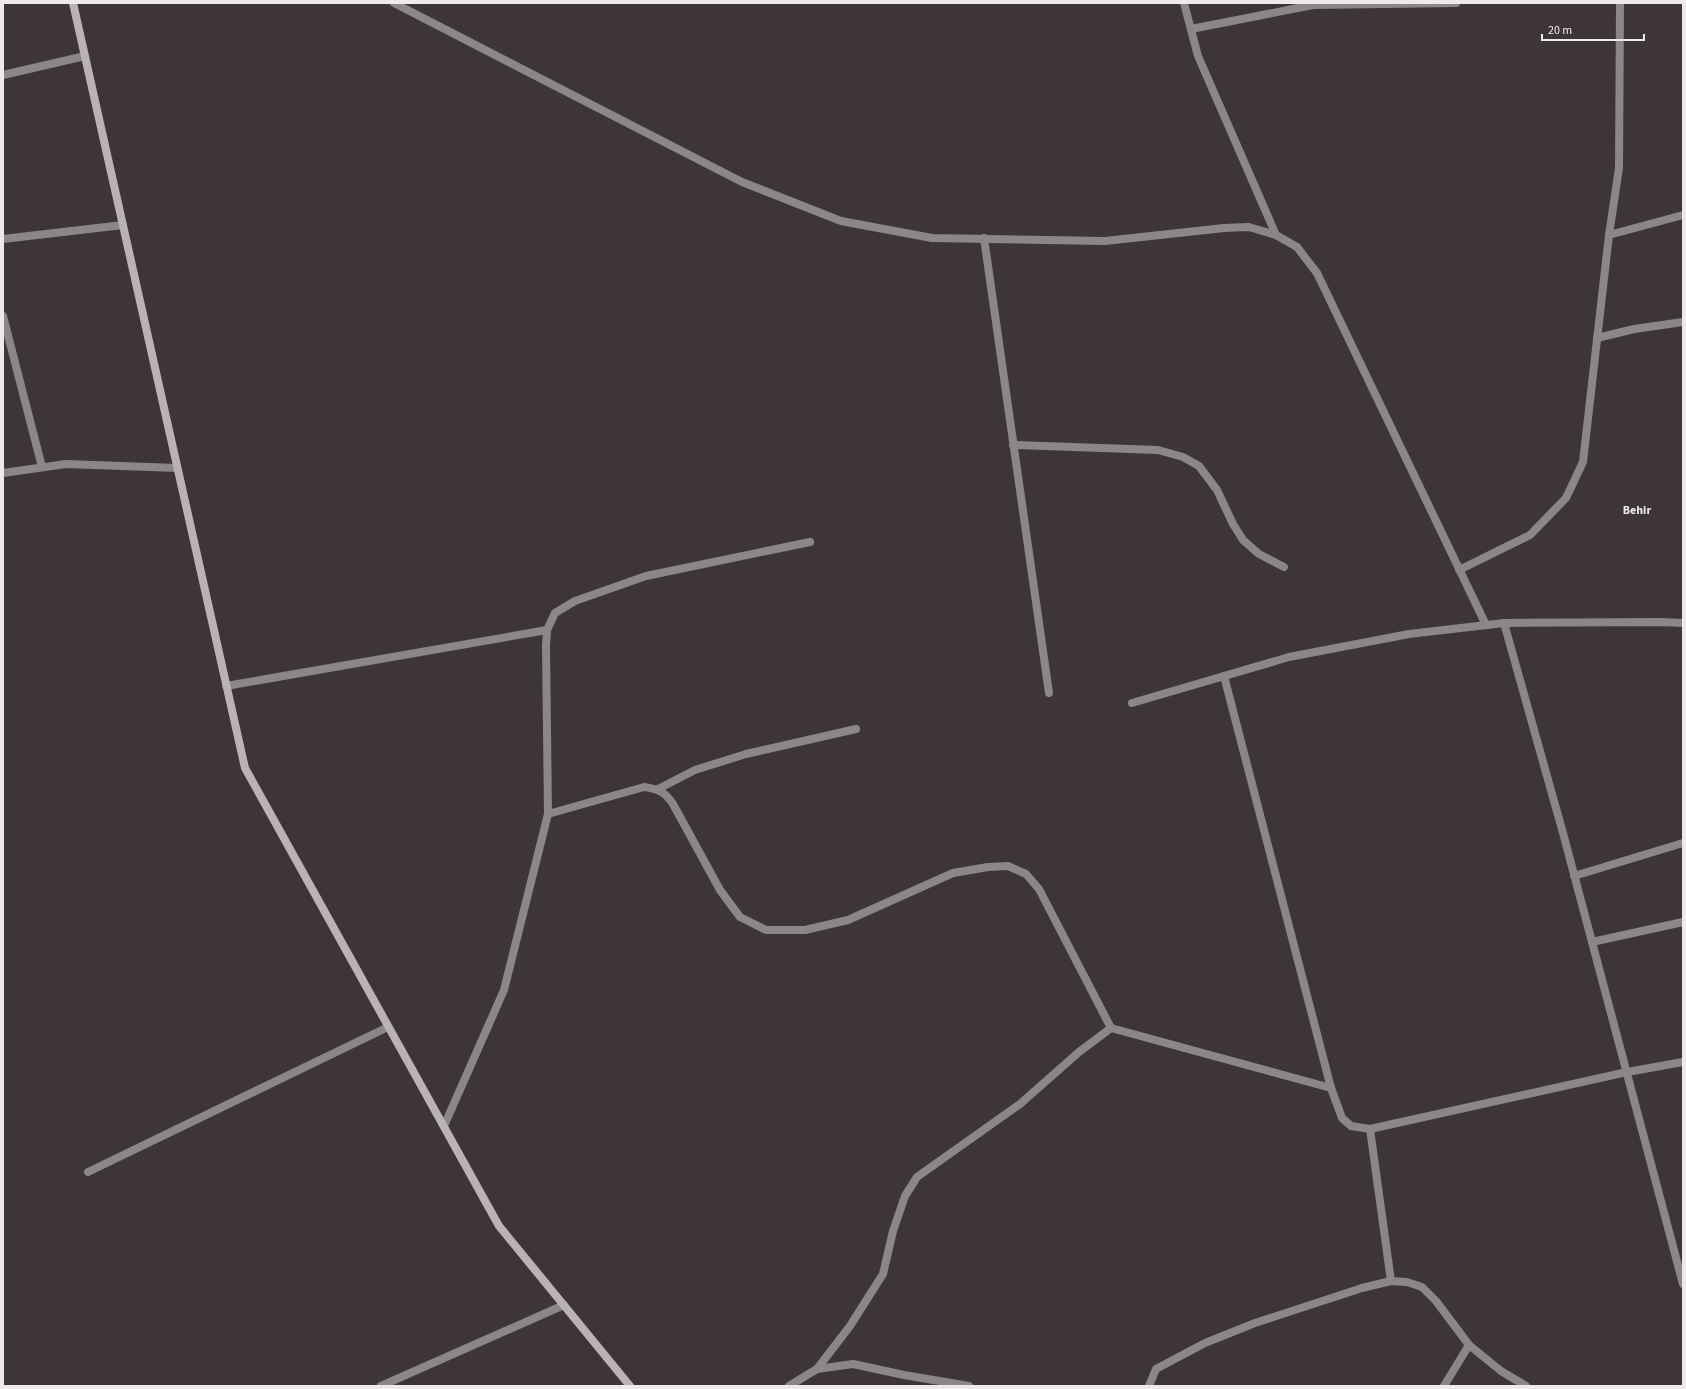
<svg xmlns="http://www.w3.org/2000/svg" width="1686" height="1389" font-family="'Source Sans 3',sans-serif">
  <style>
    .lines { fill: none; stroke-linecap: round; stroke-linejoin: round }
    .minor { stroke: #8b8687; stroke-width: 8 }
    .secondary { stroke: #bab2b3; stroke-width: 8 }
    .labels { text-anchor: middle; stroke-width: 3; stroke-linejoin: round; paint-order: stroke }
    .quarter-label { font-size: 12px; font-weight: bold; fill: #f0e9ea; stroke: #3e3536 }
  </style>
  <rect width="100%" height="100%" fill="#3e3536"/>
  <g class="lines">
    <!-- minor -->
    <g class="minor">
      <polyline points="394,3 742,182 841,221 932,238 1105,241 1224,228 1249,227 1276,235 1297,247 1317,273 1486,625"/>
      <polyline points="1184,3 1198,56 1276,235"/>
      <polyline points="1191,29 1313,5 1456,3"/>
      <polyline points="3,75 85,56"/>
      <polyline points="1609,235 1683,215"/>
      <polyline points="984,238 1049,693"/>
      <polyline points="3,239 123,225"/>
      <polyline points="3,316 42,467"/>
      <polyline points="1597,338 1634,329 1683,322"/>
      <polyline points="1013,445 1158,450 1183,457 1199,466 1217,490 1233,524 1243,540 1259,554 1284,567"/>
      <polyline points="3,473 66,464 177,468"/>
      <polyline points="1459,570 1530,535 1566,498 1583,462 1609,235 1619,168 1620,3"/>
      <polyline points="1504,623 1563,833 1683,1284"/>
      <polyline points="1224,676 1331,1088 1342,1118 1351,1126 1370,1129 1627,1072 1683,1062"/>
      <polyline points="226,686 547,630"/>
      <polyline points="1132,703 1289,657 1409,634 1504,623 1661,622 1683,623"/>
      <polyline points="658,789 695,770 746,754 856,729"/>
      <path d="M 548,814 L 644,787 C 659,789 665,792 673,804 L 720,890 L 740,917 L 766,930 L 805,930 L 848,920 L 953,873 L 988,867 L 1008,866 L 1026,874 L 1039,889 L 1111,1028 L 1079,1052 L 1020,1104 L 917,1177 L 905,1196 L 893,1231 L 883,1274 L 850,1326 L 817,1369"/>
      <polyline points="1574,876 1683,843"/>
      <polyline points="1592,942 1683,922"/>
      <polyline points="1111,1028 1331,1088"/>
      <polyline points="444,1126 504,990 548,814 546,646 547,630 555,613 575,601 646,576 810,542"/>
      <polyline points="1370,1129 1391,1281"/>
      <polyline points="88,1172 388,1027"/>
      <polyline points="381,1386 564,1305"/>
      <polyline points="789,1386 817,1369 853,1364 904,1375 969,1386"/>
      <polyline points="1149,1386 1156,1369 1205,1343 1255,1323 1362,1288 1391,1281 1407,1282 1422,1287 1436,1301 1469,1345 1501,1371 1526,1386"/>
      <polyline points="1444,1386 1469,1345"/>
    </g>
    <!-- secondary -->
    <polyline class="secondary" points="73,3 245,768 499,1226 630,1386"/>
  </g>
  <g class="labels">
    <!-- quarter labels -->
    <g class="quarter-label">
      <text x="1637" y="514">Behir</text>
    </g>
  </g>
  <!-- border -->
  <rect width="1686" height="1389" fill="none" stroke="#f0e9ea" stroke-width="8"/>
  <!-- scale -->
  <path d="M1542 34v6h102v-6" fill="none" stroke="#f0e9ea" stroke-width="2"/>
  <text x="1548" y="34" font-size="12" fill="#f0e9ea" stroke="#3e3536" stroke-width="3" paint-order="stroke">20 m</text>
</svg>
